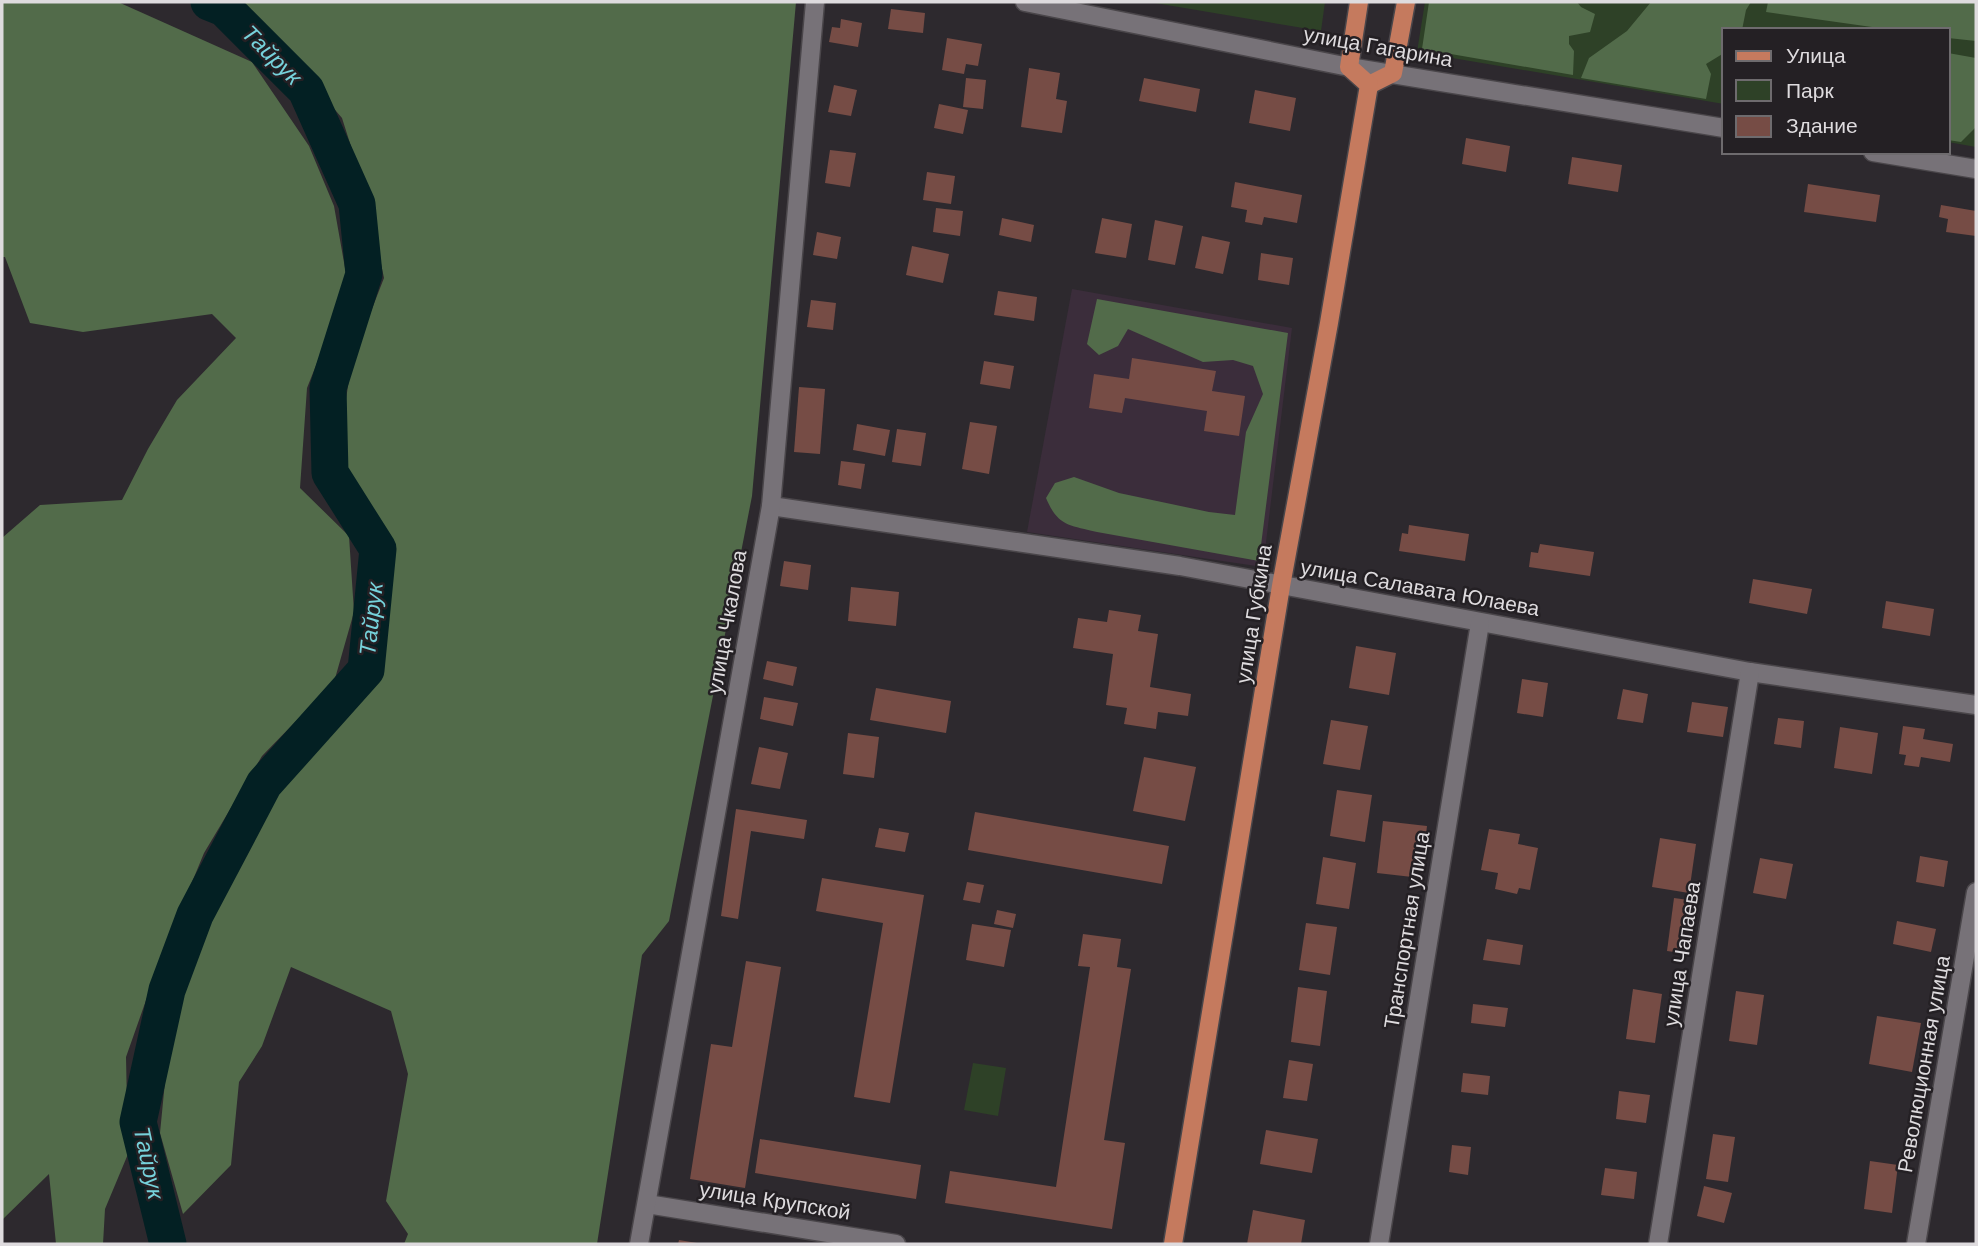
<svg xmlns="http://www.w3.org/2000/svg" width="1978" height="1246" font-family="Arial,sans-serif">
  <style>
    .medical { fill: #3b2d3b }
    .green { fill: #2e4127 }
    .forest { fill: #526b4a }
    .lines { fill: none; stroke-linecap: round; stroke-linejoin: round }
    .river { stroke: #032023; stroke-width: 37 }
    .building { fill: #764c45 }
    .minor-casing { stroke: #4a464a; stroke-width: 21 }
    .major-casing { stroke: #4a464a; stroke-width: 21 }
    .minor { stroke: #777278; stroke-width: 18 }
    .major { stroke: #c57a5e; stroke-width: 18 }
    .labels { text-anchor: middle; stroke-width: 5; stroke-linejoin: round; paint-order: stroke }
    .street-label { font-size: 21px; fill: #dedbde; stroke: #242024 }
    .water-label { font-size: 23px; font-style: italic; fill: #76d2db; stroke: #242024 }
  </style>
  <rect width="100%" height="100%" fill="#2d292e"/>
  <!-- medical -->
  <polygon class="medical" points="1072,289 1292,328 1263,567 1027,532"/>
  <!-- green -->
  <g class="green">
    <polygon points="1149,2 1325,2 1321,31"/>
    <polygon points="1425,2 1976,2 1976,147 1948,142 1948,30 1724,30 1724,104 1417,52"/>
    <polygon points="973,1063 1006,1068 998,1116 964,1110"/>
  </g>
  <!-- forest -->
  <g class="forest">
    <polygon points="2,2 118,2 252,62 309,146 334,206 348,285 307,388 300,488 349,536 354,612 334,682 262,756 204,853 162,955 126,1057 128,1154 105,1209 103,1244 56,1244 49,1174 2,1220 2,538 40,505 122,500 148,449 177,400 236,338 212,314 83,332 30,323 5,257 2,257"/>
    <polygon points="222,2 796,2 752,496 669,921 642,955 597,1244 404,1244 408,1234 386,1201 408,1074 391,1011 291,967 262,1046 239,1082 231,1165 183,1214 160,1133 168,1051 185,972 225,881 275,792 344,721 373,677 386,578 379,524 346,484 344,412 352,360 384,278 367,197 342,118 283,49"/>
    <polygon points="1429,2 1577,2 1581,7 1595,14 1590,32 1569,36 1569,44 1574,51 1573,75 1422,49"/>
    <polygon points="1651,2 1751,2 1746,10 1742,30 1724,30 1724,53 1706,64 1711,74 1706,99 1581,78 1589,58 1627,31"/>
    <polygon points="1768,2 1976,2 1976,41 1948,38 1948,30 1893,30 1766,12"/>
    <polygon points="1948,53 1976,58 1976,127 1961,142 1948,140"/>
    <path d="M 1097,299 L 1288,333 L 1259,561 L 1097,532 C 1068,525 1058,526 1046,498 L 1055,483 L 1074,477 L 1119,493 L 1209,512 L 1235,515 L 1246,432 L 1263,394 L 1253,366 L 1233,360 L 1203,362 L 1128,329 L 1118,346 L 1099,355 L 1087,344 Z"/>
  </g>
  <g class="lines">
    <!-- river -->
    <polyline class="river" points="168,1244 138,1122 167,990 195,915 264,784 366,670 378,549 330,473 328,388 364,274 357,204 306,90 224,8 209,2"/>
  </g>
  <!-- building -->
  <g class="building">
    <polygon points="891,9 925,13 923,33 888,29"/>
    <polygon points="841,19 862,23 858,47 829,42 832,27 840,28"/>
    <polygon points="947,38 982,44 978,66 966,64 964,74 942,70"/>
    <polygon points="1029,68 1060,73 1056,99 1067,101 1062,133 1021,127"/>
    <polygon points="966,78 986,80 983,109 963,107"/>
    <polygon points="1144,78 1200,89 1196,112 1139,101"/>
    <polygon points="834,85 857,90 851,116 828,112"/>
    <polygon points="1255,90 1296,98 1290,131 1249,123"/>
    <polygon points="939,104 968,110 963,134 934,128"/>
    <polygon points="1466,138 1510,146 1506,172 1462,164"/>
    <polygon points="830,150 856,153 850,187 825,183"/>
    <polygon points="1572,157 1622,165 1618,192 1568,184"/>
    <polygon points="927,172 955,176 951,204 923,200"/>
    <polygon points="1235,182 1302,195 1297,223 1264,217 1262,225 1245,222 1247,210 1231,207"/>
    <polygon points="1808,184 1880,195 1876,222 1804,212"/>
    <polygon points="1941,205 1976,211 1976,236 1946,232 1948,219 1939,217"/>
    <polygon points="936,208 963,211 960,236 933,232"/>
    <polygon points="1002,218 1034,225 1031,242 999,235"/>
    <polygon points="1102,218 1132,224 1126,258 1095,253"/>
    <polygon points="1155,220 1183,226 1175,265 1148,260"/>
    <polygon points="817,232 841,237 837,259 813,255"/>
    <polygon points="1202,236 1230,242 1223,274 1195,268"/>
    <polygon points="912,246 949,254 943,283 906,275"/>
    <polygon points="1261,253 1293,258 1289,285 1258,280"/>
    <polygon points="998,291 1037,297 1034,321 994,315"/>
    <polygon points="811,300 836,303 833,330 807,327"/>
    <polygon points="1132,358 1216,371 1212,391 1245,396 1239,436 1204,431 1207,411 1125,398 1122,413 1089,408 1094,374 1129,379"/>
    <polygon points="984,361 1014,366 1010,389 980,384"/>
    <polygon points="799,387 825,389 820,454 794,452"/>
    <polygon points="970,422 997,426 989,474 962,469"/>
    <polygon points="857,424 890,430 885,456 853,450"/>
    <polygon points="897,429 926,433 921,466 892,462"/>
    <polygon points="841,461 865,464 861,489 838,485"/>
    <polygon points="1409,525 1469,534 1465,561 1399,551 1402,533 1408,534"/>
    <polygon points="1540,544 1594,552 1590,576 1529,567 1531,552 1538,553"/>
    <polygon points="784,561 811,565 808,590 780,586"/>
    <polygon points="1753,579 1812,589 1807,614 1749,603"/>
    <polygon points="851,587 899,592 896,626 848,621"/>
    <polygon points="1886,601 1934,609 1930,636 1882,628"/>
    <polygon points="1109,610 1141,615 1138,631 1158,634 1150,687 1191,694 1188,716 1158,712 1156,729 1124,724 1127,708 1106,705 1113,654 1073,648 1078,618 1107,622"/>
    <polygon points="1356,646 1396,653 1389,695 1349,688"/>
    <polygon points="767,661 797,667 793,686 763,679"/>
    <polygon points="1522,679 1548,683 1543,717 1517,713"/>
    <polygon points="876,688 951,701 946,733 870,720"/>
    <polygon points="1623,689 1648,694 1643,723 1617,719"/>
    <polygon points="764,697 798,703 793,726 760,719"/>
    <polygon points="1692,702 1728,707 1723,737 1687,732"/>
    <polygon points="1778,718 1804,721 1801,748 1774,744"/>
    <polygon points="1331,720 1368,726 1360,770 1323,764"/>
    <polygon points="1903,726 1925,729 1923,739 1953,744 1950,762 1921,757 1919,767 1904,765 1906,755 1899,754"/>
    <polygon points="1840,727 1878,733 1872,774 1834,768"/>
    <polygon points="848,733 879,737 874,778 843,774"/>
    <polygon points="759,747 788,753 780,789 751,784"/>
    <polygon points="1144,757 1196,767 1185,821 1133,811"/>
    <polygon points="1337,790 1372,795 1365,842 1330,836"/>
    <polygon points="736,809 807,820 804,839 751,831 738,919 721,916"/>
    <polygon points="975,812 1169,846 1162,884 968,850"/>
    <polygon points="1383,821 1427,826 1421,878 1377,873"/>
    <polygon points="879,828 909,833 905,852 875,847"/>
    <polygon points="1489,829 1520,834 1518,844 1538,848 1530,890 1519,888 1517,894 1495,889 1498,873 1481,870"/>
    <polygon points="1660,838 1696,844 1689,893 1652,887"/>
    <polygon points="1920,856 1948,861 1944,887 1916,882"/>
    <polygon points="1323,857 1356,863 1349,909 1316,904"/>
    <polygon points="1760,858 1793,864 1786,899 1753,893"/>
    <polygon points="822,878 924,895 890,1103 854,1097 883,923 816,911"/>
    <polygon points="967,882 984,885 980,903 963,900"/>
    <polygon points="1674,898 1696,901 1689,954 1667,951"/>
    <polygon points="997,910 1016,914 1013,928 994,924"/>
    <polygon points="1897,921 1936,929 1931,952 1893,944"/>
    <polygon points="1306,923 1337,927 1330,975 1299,970"/>
    <polygon points="972,924 1011,930 1004,967 966,960"/>
    <polygon points="1083,934 1121,939 1117,967 1131,969 1104,1140 1125,1143 1112,1229 945,1203 950,1171 1056,1187 1090,967 1078,966"/>
    <polygon points="1487,939 1523,945 1520,965 1483,960"/>
    <polygon points="746,961 781,967 745,1188 690,1179 711,1044 732,1047"/>
    <polygon points="1298,987 1327,991 1320,1046 1291,1042"/>
    <polygon points="1633,989 1662,994 1655,1043 1626,1039"/>
    <polygon points="1736,991 1764,995 1757,1045 1729,1041"/>
    <polygon points="1473,1004 1508,1008 1505,1027 1471,1023"/>
    <polygon points="1877,1016 1921,1023 1912,1072 1869,1064"/>
    <polygon points="1289,1060 1313,1064 1307,1101 1283,1098"/>
    <polygon points="1463,1073 1490,1076 1488,1095 1461,1092"/>
    <polygon points="1619,1091 1650,1095 1646,1123 1616,1119"/>
    <polygon points="1266,1130 1318,1139 1312,1173 1260,1164"/>
    <polygon points="1713,1134 1735,1137 1728,1182 1706,1179"/>
    <polygon points="760,1139 921,1165 916,1199 755,1173"/>
    <polygon points="1452,1145 1471,1147 1468,1175 1449,1172"/>
    <polygon points="1870,1161 1898,1165 1892,1213 1864,1209"/>
    <polygon points="1605,1168 1637,1172 1634,1199 1601,1195"/>
    <polygon points="1704,1186 1732,1193 1724,1223 1697,1216"/>
    <polygon points="1253,1210 1305,1220 1301,1244 1247,1244"/>
    <polygon points="679,1240 697,1243 697,1244 678,1244"/>
  </g>
  <g class="lines">
    <!-- minor casing -->
    <g class="minor-casing">
      <g id="minor">
        <polyline points="1025,2 1349,67 1724,128"/>
        <polyline points="1873,152 1976,169"/>
        <polyline points="771,506 1180,566 1750,672 1976,705"/>
        <polyline points="647,1204 896,1244"/>
        <polyline points="639,1244 771,506 815,2"/>
        <polyline points="1379,1244 1480,623"/>
        <polyline points="1658,1244 1750,672"/>
        <polyline points="1916,1244 1976,892"/>
      </g>
    </g>
    <!-- major casing -->
    <g class="major-casing">
      <g id="major">
        <polyline points="1369,85 1393,73 1406,2"/>
        <polyline points="1173,1244 1281,586 1329,323 1369,85 1349,67 1359,2"/>
      </g>
    </g>
    <!-- minor -->
    <use href="#minor" class="minor"/>
    <!-- major -->
    <use href="#major" class="major"/>
  </g>
  <g class="labels">
    <!-- street labels -->
    <g class="street-label">
      <text transform="translate(1378 47) rotate(10)" y="7">улица Гагарина</text>
      <text transform="translate(1420 588) rotate(10)" y="7">улица Салавата Юлаева</text>
      <text transform="translate(1254 614) rotate(-81)" y="7">улица Губкина</text>
      <text transform="translate(727 622) rotate(-80)" y="7">улица Чкалова</text>
      <text transform="translate(1407 930) rotate(-81)" y="7">Транспортная улица</text>
      <text transform="translate(1682 954) rotate(-81)" y="7">улица Чапаева</text>
      <text transform="translate(1924 1064) rotate(-80)" y="7">Революционная улица</text>
      <text transform="translate(775 1201) rotate(9)" y="7">улица Крупской</text>
    </g>
    <!-- water labels -->
    <g class="water-label">
      <text transform="translate(272 55) rotate(45)" y="8">Тайрук</text>
      <text transform="translate(371 619) rotate(-84)" y="8">Тайрук</text>
      <text transform="translate(149 1163) rotate(78)" y="8">Тайрук</text>
    </g>
  </g>
  <!-- border -->
  <rect width="1978" height="1246" fill="none" stroke="#dedbde" stroke-width="7"/>
  <!-- legend -->
  <rect x="1722" y="28" width="228" height="126" fill="#242024" stroke="#6e6b6e" stroke-width="2"/>
  <rect x="1736" y="51" width="35" height="10" fill="#c57a5e" stroke="#6e6b6e" stroke-width="2"/>
  <text x="1786" y="63" font-size="21" fill="#dedbde">Улица</text>
  <rect x="1736" y="80" width="35" height="21" fill="#2e4127" stroke="#6e6b6e" stroke-width="2"/>
  <text x="1786" y="98" font-size="21" fill="#dedbde">Парк</text>
  <rect x="1736" y="116" width="35" height="21" fill="#764c45" stroke="#6e6b6e" stroke-width="2"/>
  <text x="1786" y="133" font-size="21" fill="#dedbde">Здание</text>
</svg>
